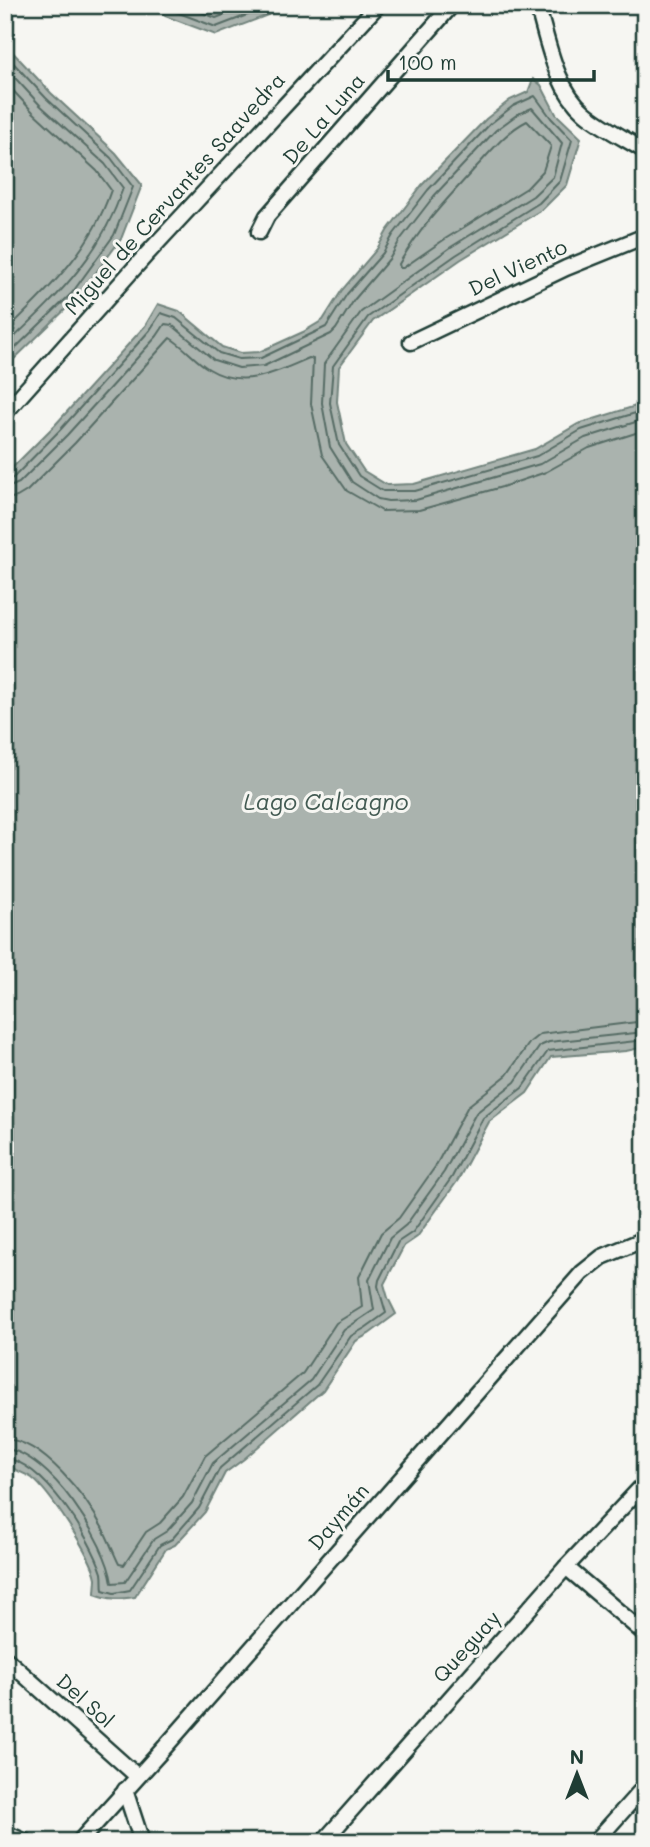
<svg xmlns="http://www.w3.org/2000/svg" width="650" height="1847" font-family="Mali,sans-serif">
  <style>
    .water { fill: #aab3ae; stroke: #72847d; stroke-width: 2 }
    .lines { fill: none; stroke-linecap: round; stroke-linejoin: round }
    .shore { stroke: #576c65; stroke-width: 2 }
    .minor-casing { stroke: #1f3d34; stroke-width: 19 }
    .minor { stroke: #f6f6f2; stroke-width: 14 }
    .labels { text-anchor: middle; stroke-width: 6; stroke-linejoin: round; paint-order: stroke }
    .street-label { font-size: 21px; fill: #1f3d34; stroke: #f6f6f2 }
    .water-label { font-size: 23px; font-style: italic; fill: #425a52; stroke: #f6f6f2 }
  </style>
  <rect width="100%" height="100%" fill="#f6f6f2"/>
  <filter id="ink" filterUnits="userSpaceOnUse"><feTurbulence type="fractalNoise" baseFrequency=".0143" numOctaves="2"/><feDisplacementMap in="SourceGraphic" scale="14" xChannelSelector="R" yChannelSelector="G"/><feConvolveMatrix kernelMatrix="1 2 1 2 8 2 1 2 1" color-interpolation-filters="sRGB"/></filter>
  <g filter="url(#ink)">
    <!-- water -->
    <g class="water">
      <polygon points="158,5 277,5 268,15 216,35 165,16"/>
      <polygon points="5,44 51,93 116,153 142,185 121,239 77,298 5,368"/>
      <path d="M 533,79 L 541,85 L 556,114 L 581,138 L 567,185 L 543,209 L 460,260 L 373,321 L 339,367 L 337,402 L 346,444 L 364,471 L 387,485 L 414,484 L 535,449 L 578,424 L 645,403 L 645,1047 L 626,1051 L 551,1057 L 527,1093 L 489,1122 L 458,1180 L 417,1237 L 404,1246 L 384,1284 L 388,1298 L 396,1314 L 369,1334 L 356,1341 L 323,1390 L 244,1459 L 225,1473 L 205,1512 L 175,1545 L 166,1549 L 135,1597 C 119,1599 110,1600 95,1594 C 95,1589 96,1583 96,1578 C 92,1556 49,1491 32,1478 C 23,1472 10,1470 5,1460 L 5,475 L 55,425 L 145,326 L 158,304 L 179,311 L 222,347 L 240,353 L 259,352 L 303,332 L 323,320 L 342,290 L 377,249 L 387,231 L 422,185 L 486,119 L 510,100 L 528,92 Z"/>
    </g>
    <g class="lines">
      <!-- shore -->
      <g class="shore">
        <polyline points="167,5 171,10 216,27 263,9 267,5"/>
        <polyline points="183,5 216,18 249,5"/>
        <polyline points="5,54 46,98 111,158 133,187 114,235 72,293 5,358"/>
        <path d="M 5,67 L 40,105 L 105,164 L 123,188 C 100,258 56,297 5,346"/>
        <path d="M 5,82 L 33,112 L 97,171 L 111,190 C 91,250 49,289 5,332"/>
        <path d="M 527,121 L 551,146 L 543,171 L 527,188 L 445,239 L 403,268 L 400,268 L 399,264 C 420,227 449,197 478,165 C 493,149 507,131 527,121 Z"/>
        <polyline points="5,480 13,478 61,429 150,330 161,313 176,318 219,353 239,359 261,358 326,327 347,294 383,253 393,235 428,190 490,124 513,106 535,96 551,118 572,140 560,181 539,203 456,255 368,317 333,366 330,403 339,445 359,476 383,491 415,491 537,456 581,430 645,410"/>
        <polyline points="5,489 19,483 67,435 157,336 165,324 172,325 214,360 239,368 264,366 331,334 336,329 354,300 390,258 400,240 434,196 496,130 518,114 532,108 562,143 553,177 533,196 451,247 361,312 324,364 322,403 330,447 352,482 378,499 388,501 416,500 540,464 585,438 645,419"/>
        <path d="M 5,499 L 17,497 L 27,491 L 75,443 L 170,338 C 184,346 195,361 209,369 C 243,390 277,372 309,358 L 313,359 L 311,404 L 322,455 L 347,491 L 382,511 L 419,510 L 502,487 L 546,472 L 589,448 L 645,430"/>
        <path d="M 5,1439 C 43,1440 87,1498 103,1529 C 109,1540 113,1552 119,1564 L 124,1565 L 146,1532 L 160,1523 L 183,1497 L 205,1456 L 303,1373 L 336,1323 L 362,1307 L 359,1277 L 381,1233 L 399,1218 L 435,1167 L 468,1106 L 507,1075 L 530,1042 L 540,1034 L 645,1021"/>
        <path d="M 5,1449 C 49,1452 107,1543 112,1583 L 125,1582 L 154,1539 L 167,1531 L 192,1503 L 213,1463 L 311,1380 L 344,1330 L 374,1310 L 369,1280 L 390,1238 L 406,1225 L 444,1172 L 476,1113 L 515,1082 L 540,1046 L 549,1042 L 645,1032"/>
        <path d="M 5,1458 C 44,1463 91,1538 102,1573 C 103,1579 102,1585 103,1590 L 114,1593 L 130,1590 L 160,1545 L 172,1539 L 199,1508 L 220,1468 L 317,1385 L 351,1336 L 365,1328 L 386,1313 L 378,1286 L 379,1280 L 398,1242 L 413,1232 L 452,1177 L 483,1118 L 522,1088 L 548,1051 L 645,1040"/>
      </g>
      <!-- minor casing -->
      <g class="minor-casing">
        <g id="minor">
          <path d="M 537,5 C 548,41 555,88 585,113 C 603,128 626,139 645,151"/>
          <polyline points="259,232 267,216 452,5"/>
          <polyline points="411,342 566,268 645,236"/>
          <polyline points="5,413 146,255 378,5"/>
          <polyline points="566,1567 645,1634"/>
          <polyline points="5,1658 137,1776"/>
          <polyline points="125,1790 142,1842"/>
          <polyline points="5,1833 26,1842"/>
          <polyline points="79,1842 165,1747 582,1273 602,1257 645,1239"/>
          <polyline points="323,1842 566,1567 645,1483"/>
          <polyline points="595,1842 645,1786"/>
        </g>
      </g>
      <!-- minor -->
      <use href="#minor" class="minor"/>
    </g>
  </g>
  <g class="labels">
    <!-- street labels -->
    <g class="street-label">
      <text transform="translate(324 119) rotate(-49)" y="7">De La Luna</text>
      <text transform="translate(175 194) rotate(-48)" y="7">Miguel de Cervantes Saavedra</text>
      <text transform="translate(518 268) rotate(-25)" y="7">Del Viento</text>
      <text transform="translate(339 1517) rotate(-49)" y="7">Daymán</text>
      <text transform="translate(467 1647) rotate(-48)" y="7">Queguay</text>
      <text transform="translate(85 1701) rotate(42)" y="7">Del Sol</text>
    </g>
    <!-- water labels -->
    <g class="water-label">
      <text x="326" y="810">Lago Calcagno</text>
    </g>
  </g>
  <!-- margin -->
  <rect width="650" height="1847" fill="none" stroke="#f6f6f2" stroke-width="28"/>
  <rect x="14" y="14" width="622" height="1819" fill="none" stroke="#1f3d34" stroke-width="2.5" filter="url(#ink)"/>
  <!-- north arrow -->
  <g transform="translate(577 1774)" stroke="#f6f6f2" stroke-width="5" paint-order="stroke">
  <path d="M0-5L12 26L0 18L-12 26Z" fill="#1f3d34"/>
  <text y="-10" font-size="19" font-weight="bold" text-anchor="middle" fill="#1f3d34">N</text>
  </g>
  <!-- scale -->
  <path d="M388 70v10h206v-10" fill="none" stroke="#1f3d34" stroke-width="3.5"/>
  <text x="398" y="70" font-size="21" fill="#1f3d34" stroke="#f6f6f2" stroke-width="5" paint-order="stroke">100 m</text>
</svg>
